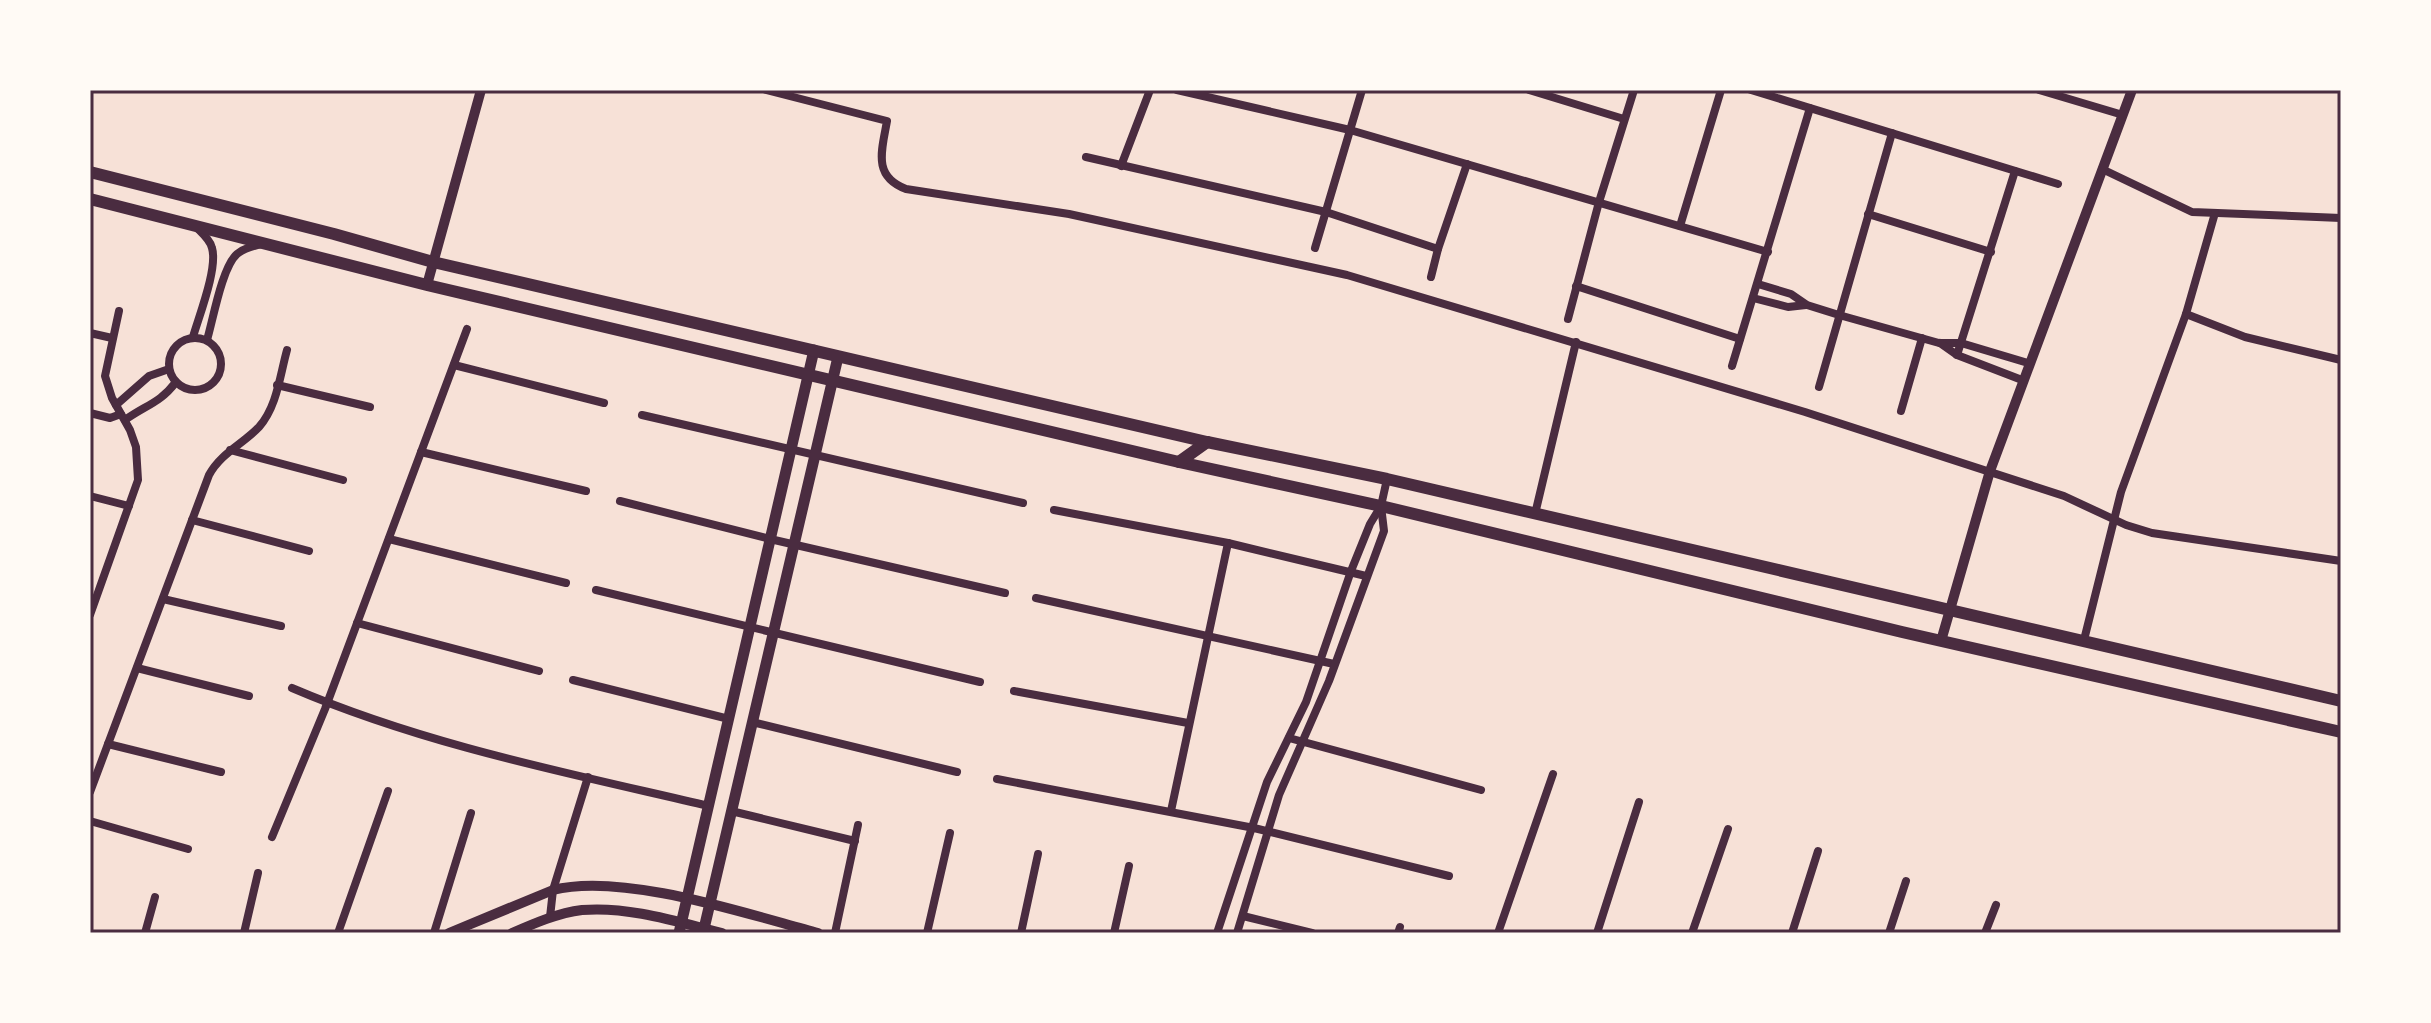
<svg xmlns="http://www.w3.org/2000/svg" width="2431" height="1023" font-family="'PT Sans',sans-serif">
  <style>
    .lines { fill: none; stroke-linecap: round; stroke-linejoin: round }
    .minor { stroke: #4a2c40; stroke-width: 8 }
    .tertiary { stroke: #4a2c40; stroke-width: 10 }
    .secondary { stroke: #4a2c40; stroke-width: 11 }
    .primary { stroke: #4a2c40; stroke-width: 12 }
    .neatline { fill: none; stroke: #4a2c40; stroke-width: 3 }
  </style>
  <rect width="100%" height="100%" fill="#f7e1d7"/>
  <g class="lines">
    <!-- minor -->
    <g class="minor">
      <path d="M 766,90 L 887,121 C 882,150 872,176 906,189 L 1069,214 L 1347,275 L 1805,412 L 2064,496 L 2126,525 L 2152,533 L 2341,561"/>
      <polyline points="1177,90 1350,130 1768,252"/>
      <polyline points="1529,90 1624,119"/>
      <polyline points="1751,90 2058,184"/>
      <polyline points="2039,90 2123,115"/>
      <polyline points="1086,157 1326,212 1438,249"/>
      <polyline points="1121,166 1150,90"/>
      <polyline points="2102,169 2192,212 2341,218"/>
      <polyline points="1868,214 1991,252"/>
      <polyline points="1680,226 1721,90"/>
      <polyline points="1315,248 1362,90"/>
      <polyline points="1431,277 1438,249 1467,164"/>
      <polyline points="1758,284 1791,294 1807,305 1839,315 1939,343 1961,343 2028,363"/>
      <polyline points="1576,286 1740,339"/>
      <polyline points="1753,298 1788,307 1806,305"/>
      <polyline points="2186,314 2245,337 2341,360"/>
      <polyline points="1568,319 1599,202 1634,90"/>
      <polyline points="90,333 112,338"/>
      <path d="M 193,337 C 199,316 218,268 212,248 C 210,240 203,234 197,228"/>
      <circle cx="195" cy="364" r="26"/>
      <path d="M 207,340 C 213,320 222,267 237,254 C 244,248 253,246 262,244"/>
      <polyline points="1940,343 1957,355 2022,380"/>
      <polyline points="1957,355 2015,171"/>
      <polyline points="454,365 604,403"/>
      <polyline points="1732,366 1810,108"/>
      <polyline points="277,385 370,407"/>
      <polyline points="1819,387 1892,133"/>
      <polyline points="116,405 149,376 169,369"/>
      <polyline points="1901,411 1922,338"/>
      <polyline points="90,413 110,418 121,414"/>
      <polyline points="642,415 1023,503"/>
      <path d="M 125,420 C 146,405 160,403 176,382"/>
      <polyline points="230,450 343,480"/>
      <polyline points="421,452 586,491"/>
      <polyline points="90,496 129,506"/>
      <polyline points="620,501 770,539 1005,593"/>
      <polyline points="1054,510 1228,543 1366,576"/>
      <polyline points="1535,514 1576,342"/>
      <polyline points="192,520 309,551"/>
      <polyline points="389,539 566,583"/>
      <polyline points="596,590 980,682"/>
      <polyline points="1036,598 1334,664"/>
      <polyline points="163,599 281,626"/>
      <polyline points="90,615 138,480 136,447 130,430 112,398 105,376 119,311"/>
      <polyline points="357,623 539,671"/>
      <polyline points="2084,640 2121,492 2186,314 2215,213"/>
      <polyline points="137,668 249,696"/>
      <polyline points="573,680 729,719"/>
      <path d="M 292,688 C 425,745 568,773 709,806"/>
      <polyline points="1014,691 1188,723"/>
      <polyline points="752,722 957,772"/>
      <polyline points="1289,738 1481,790"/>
      <polyline points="108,744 221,772"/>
      <polyline points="997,779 1254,828 1449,876"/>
      <path d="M 90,792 L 209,475 C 221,453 243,444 259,427 C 277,407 280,375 287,350"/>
      <polyline points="731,811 855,841"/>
      <polyline points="1171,811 1228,543"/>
      <polyline points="90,821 188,849"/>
      <polyline points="272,837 325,709 467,329"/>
      <polyline points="1243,916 1312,933"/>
      <polyline points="550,917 553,890 588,777"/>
      <polyline points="145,933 155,897"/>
      <polyline points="244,933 258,873"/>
      <polyline points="338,933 388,791"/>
      <polyline points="434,933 471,813"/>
      <polyline points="835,933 858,825"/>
      <polyline points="927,933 950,833"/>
      <polyline points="1021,933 1038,854"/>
      <polyline points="1114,933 1129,866"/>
      <polyline points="1217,933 1267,782 1306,702 1351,571 1370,524 1381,506"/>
      <polyline points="1237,933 1279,795 1329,681 1384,531 1381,506 1387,479"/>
      <polyline points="1398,933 1400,927"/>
      <polyline points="1498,933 1553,774"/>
      <polyline points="1597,933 1639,802"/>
      <polyline points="1692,933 1728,829"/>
      <polyline points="1792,933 1818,851"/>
      <polyline points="1889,933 1906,881"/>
      <polyline points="1985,933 1996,905"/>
    </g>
    <!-- tertiary -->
    <g class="tertiary">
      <polyline points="427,285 481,90"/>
      <polyline points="1941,641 1990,471 2132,90"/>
      <path d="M 449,933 L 553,890 C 622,872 747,914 818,933"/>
      <path d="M 512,933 C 535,923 558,913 582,910 C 629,906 678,922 722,933"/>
    </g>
    <!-- secondary -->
    <g class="secondary">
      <polyline points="679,933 814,350"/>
      <polyline points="703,933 838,357"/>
    </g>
    <!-- primary -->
    <g class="primary">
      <polyline points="90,172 334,234 433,262 1207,442 1387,479 2341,701"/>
      <polyline points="90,199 427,285 1179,462 1381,506 1902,632 2341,732"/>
      <polyline points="1179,462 1207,442"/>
    </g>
  </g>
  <!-- border -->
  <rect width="2431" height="1023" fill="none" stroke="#fffaf5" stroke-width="184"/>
  <rect x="92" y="92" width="2247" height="839" class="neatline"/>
</svg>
